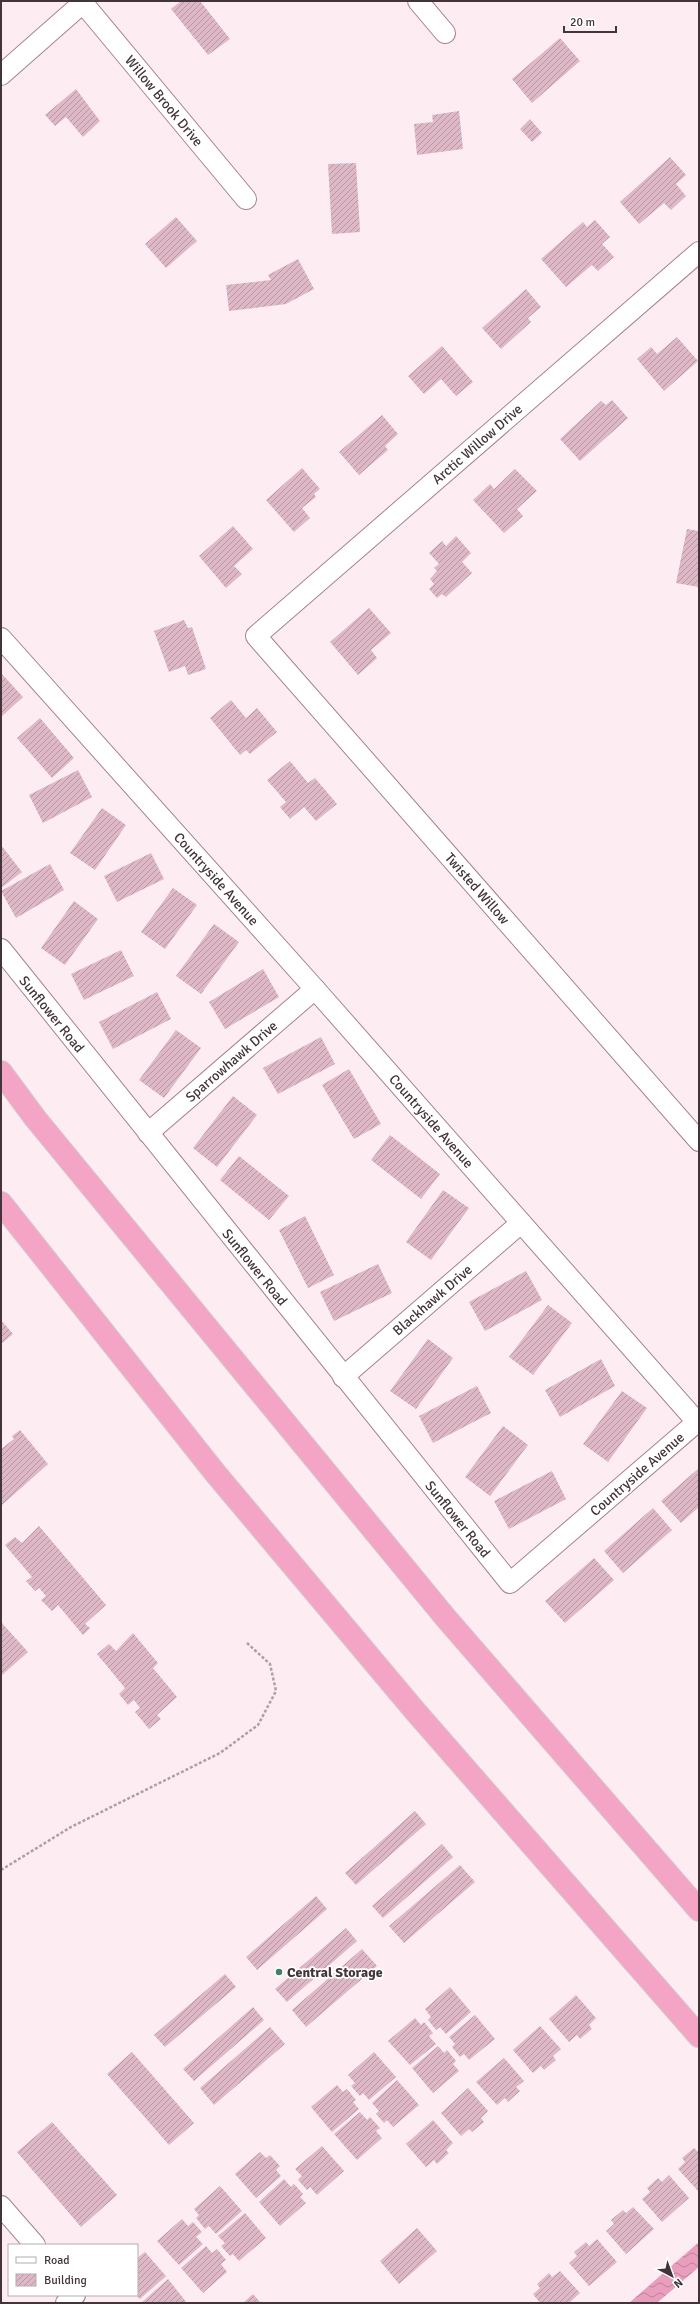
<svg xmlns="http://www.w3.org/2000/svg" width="700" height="2304" font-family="Signika,sans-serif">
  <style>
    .water { fill: url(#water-waves) }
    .building { fill: url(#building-hatch) }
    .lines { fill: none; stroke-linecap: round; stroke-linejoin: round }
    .minor-casing { stroke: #a68290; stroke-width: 22 }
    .highway-casing { stroke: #d2ced0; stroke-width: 24 }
    .path { stroke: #af9fa5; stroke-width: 2.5; stroke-dasharray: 3 2; stroke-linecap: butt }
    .minor { stroke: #fff; stroke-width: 20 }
    .highway { stroke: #f4a4c5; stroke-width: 22 }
    .poi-dot { fill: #40806e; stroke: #fff; stroke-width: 1.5 }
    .labels { text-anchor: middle; stroke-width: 3.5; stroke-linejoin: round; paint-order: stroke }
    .street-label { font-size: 14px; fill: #43343a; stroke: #fff }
    .poi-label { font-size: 14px; font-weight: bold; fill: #43343a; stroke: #fff; text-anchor: start }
  </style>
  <defs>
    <pattern id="water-waves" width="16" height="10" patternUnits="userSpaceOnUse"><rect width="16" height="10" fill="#e99ebd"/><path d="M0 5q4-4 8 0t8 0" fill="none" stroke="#be829b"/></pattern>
    <pattern id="building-hatch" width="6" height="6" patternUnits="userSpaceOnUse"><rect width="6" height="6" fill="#deb8c6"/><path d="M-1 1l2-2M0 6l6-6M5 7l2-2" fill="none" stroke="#b696a2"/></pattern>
  </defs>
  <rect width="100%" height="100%" fill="#fdedf3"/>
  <!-- water -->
  <polygon class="water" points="699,2242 699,2267 657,2303 629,2303"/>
  <!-- building -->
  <g class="building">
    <polygon points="181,1 200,1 230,39 208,55 171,9"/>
    <polygon points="560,38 580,61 532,103 512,79"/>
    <polygon points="76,89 100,121 83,137 66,117 55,126 45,115"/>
    <polygon points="459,111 463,149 417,155 414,124 433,122 432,115"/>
    <polygon points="530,119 542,133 532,142 520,129"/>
    <polygon points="670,157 686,175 676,184 686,196 671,210 664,203 639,224 620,202"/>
    <polygon points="356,163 360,232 332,234 328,164"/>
    <polygon points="176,217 197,241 166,268 145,244"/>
    <polygon points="595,220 610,237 602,244 614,257 598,271 592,265 566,287 541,259 583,222 587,227"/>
    <polygon points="298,259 314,289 286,304 229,311 226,285 271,280 268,275"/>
    <polygon points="526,289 541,307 528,318 531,322 501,349 482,328"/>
    <polygon points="677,337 698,361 664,391 637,359 651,347 657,354"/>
    <polygon points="442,346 473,382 456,396 441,379 424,394 408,376"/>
    <polygon points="612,400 628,418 580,461 560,439 601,401 606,405"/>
    <polygon points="382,415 398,434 385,446 388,450 359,475 339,452"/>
    <polygon points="302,468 320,489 314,494 316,497 302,508 310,518 294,532 266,500"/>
    <polygon points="515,469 537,491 517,509 523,516 504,533 473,500 490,484 494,489"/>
    <polygon points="233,526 253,549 234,566 242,574 226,588 199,556"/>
    <polygon points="687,529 699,531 699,587 676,583"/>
    <polygon points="456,536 471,553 462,562 472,573 446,597 442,594 437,598 429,589 434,584 430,579 437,571 434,568 439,564 429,553 442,541 446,546"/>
    <polygon points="369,608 391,633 371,650 377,658 358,675 330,642"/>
    <polygon points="184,620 188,628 192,627 206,669 188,675 185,666 169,672 154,631"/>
    <polygon points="1,673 23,697 1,717"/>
    <polygon points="231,700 246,718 257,708 277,732 250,754 246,750 240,755 210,718"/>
    <polygon points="40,718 74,758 52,778 17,738"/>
    <polygon points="290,761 308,783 315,778 337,804 316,821 304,807 290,819 280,807 286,802 267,780"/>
    <polygon points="78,770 92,797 43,823 29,795"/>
    <polygon points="102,808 126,825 95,870 70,853"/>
    <polygon points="1,845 22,872 1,888"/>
    <polygon points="151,853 164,879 117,902 104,876"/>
    <polygon points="50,864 64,890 16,918 1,891"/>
    <polygon points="173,888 197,905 165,949 141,932"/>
    <polygon points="74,901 98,919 65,965 41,948"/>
    <polygon points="214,924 239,942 201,994 176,976"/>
    <polygon points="121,950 134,976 84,1000 71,974"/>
    <polygon points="263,969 279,997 225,1029 209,1002"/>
    <polygon points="157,992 171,1019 113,1049 99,1022"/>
    <polygon points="176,1030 201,1048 164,1098 139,1080"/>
    <polygon points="321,1037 335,1064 278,1094 263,1068"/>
    <polygon points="349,1069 381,1124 354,1139 322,1085"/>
    <polygon points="233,1096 257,1115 217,1167 193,1148"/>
    <polygon points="390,1135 440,1174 421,1199 371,1160"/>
    <polygon points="239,1156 289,1196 269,1220 220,1180"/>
    <polygon points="443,1190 469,1208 431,1260 406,1242"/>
    <polygon points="305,1216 334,1275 308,1288 279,1230"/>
    <polygon points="378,1264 392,1293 334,1321 320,1292"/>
    <polygon points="526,1271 542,1300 485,1331 469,1302"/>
    <polygon points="548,1305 572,1323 533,1375 509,1357"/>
    <polygon points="1,1320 13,1334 1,1344"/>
    <polygon points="428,1339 453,1358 416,1409 390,1391"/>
    <polygon points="601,1359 615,1386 560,1417 545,1390"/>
    <polygon points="477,1386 491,1413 433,1443 419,1416"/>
    <polygon points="622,1391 647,1408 608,1462 583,1444"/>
    <polygon points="503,1426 528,1445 490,1496 465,1477"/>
    <polygon points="20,1430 48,1464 1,1506 1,1449 14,1439 12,1436"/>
    <polygon points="699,1468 699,1507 681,1523 661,1501"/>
    <polygon points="552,1471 566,1499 509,1529 494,1501"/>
    <polygon points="653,1508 672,1530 623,1573 604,1551"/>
    <polygon points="39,1526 106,1605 85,1624 90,1628 83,1635 58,1605 52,1611 41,1600 46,1596 39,1588 35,1591 26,1581 32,1577 5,1545 15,1537 22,1543"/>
    <polygon points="594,1558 614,1580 565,1623 545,1601"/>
    <polygon points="1,1622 28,1652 1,1676"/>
    <polygon points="133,1633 158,1663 153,1668 177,1697 157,1715 161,1719 149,1729 135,1712 140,1708 134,1700 128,1705 119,1694 125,1688 97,1654 109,1644 116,1651"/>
    <polygon points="415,1811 426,1824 356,1885 345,1873"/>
    <polygon points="442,1844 453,1857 383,1918 372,1906"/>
    <polygon points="460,1865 475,1882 404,1943 389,1926"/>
    <polygon points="316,1896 327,1909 257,1970 246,1957"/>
    <polygon points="346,1928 357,1941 287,2002 275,1989"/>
    <polygon points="362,1949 377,1966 306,2027 292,2010"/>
    <polygon points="225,1974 236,1987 165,2047 154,2035"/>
    <polygon points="450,1987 471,2012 446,2034 440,2027 436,2030 428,2020 431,2017 425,2009"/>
    <polygon points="576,1995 596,2018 589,2025 592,2029 580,2039 577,2035 569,2042 549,2019"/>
    <polygon points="253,2007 264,2020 194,2081 183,2069"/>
    <polygon points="475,2015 495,2039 469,2060 464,2054 460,2057 452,2047 455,2044 449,2037"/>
    <polygon points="415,2018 421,2025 424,2022 433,2033 429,2036 436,2044 410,2065 388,2041"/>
    <polygon points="540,2026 561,2049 553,2056 556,2060 544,2070 541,2066 533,2073 513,2050"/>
    <polygon points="270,2027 285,2044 214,2105 200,2088"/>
    <polygon points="438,2046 444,2053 447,2050 456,2061 453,2064 459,2071 433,2093 412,2068"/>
    <polygon points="132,2052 194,2123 169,2145 107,2074"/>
    <polygon points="374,2052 396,2077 369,2100 363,2093 360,2096 351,2086 355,2083 348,2075"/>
    <polygon points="504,2058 524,2081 516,2087 520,2091 508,2102 505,2098 497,2105 476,2082"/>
    <polygon points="397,2080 419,2105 393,2127 387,2120 384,2123 376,2114 379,2111 372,2103"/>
    <polygon points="337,2085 343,2092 347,2089 356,2100 353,2102 359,2109 332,2132 311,2107"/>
    <polygon points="468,2088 488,2111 481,2118 484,2122 472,2132 469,2129 461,2136 441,2113"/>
    <polygon points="360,2112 367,2120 370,2117 380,2128 376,2131 382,2138 357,2160 334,2134"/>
    <polygon points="433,2120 453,2143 446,2150 449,2153 437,2164 434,2160 426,2167 406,2144"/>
    <polygon points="52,2122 117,2195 81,2227 17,2152"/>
    <polygon points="322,2146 344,2171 317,2195 310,2187 307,2190 298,2180 302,2176 295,2169"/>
    <polygon points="694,2148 697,2151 699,2150 698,2191 678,2169 685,2162 682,2158"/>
    <polygon points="260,2152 266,2158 270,2155 280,2166 276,2170 281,2176 256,2198 235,2174"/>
    <polygon points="669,2175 689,2198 662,2222 642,2199 650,2192 647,2188 658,2178 662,2182"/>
    <polygon points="284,2179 291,2187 294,2184 303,2194 300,2197 306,2203 280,2226 259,2202"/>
    <polygon points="220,2186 242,2211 216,2234 209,2226 205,2229 196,2218 199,2215 194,2209"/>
    <polygon points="633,2207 654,2229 626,2254 606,2231 614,2224 611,2220 623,2210 626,2213"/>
    <polygon points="245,2213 266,2238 239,2261 233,2254 230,2256 221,2246 225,2243 218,2236"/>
    <polygon points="182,2219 188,2226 193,2222 202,2232 196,2237 203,2244 179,2265 157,2241"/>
    <polygon points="417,2228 437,2251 399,2284 380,2261"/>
    <polygon points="597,2239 617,2262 589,2286 569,2263 577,2256 574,2252 586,2242 589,2246"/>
    <polygon points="206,2246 212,2253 217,2249 226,2260 221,2264 227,2272 203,2293 181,2268"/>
    <polygon points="145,2252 166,2276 140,2299 136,2295 137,2258"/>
    <polygon points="560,2271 580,2293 569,2303 540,2303 533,2294 540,2288 537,2284 549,2273 552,2277"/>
    <polygon points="168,2279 187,2303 141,2303"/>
    <polygon points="253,2294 261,2303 243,2303"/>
  </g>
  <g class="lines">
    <!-- minor casing -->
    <g class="minor-casing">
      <g id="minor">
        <polyline points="418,1 445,33"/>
        <path id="s1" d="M 83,3 L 246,199"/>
        <polyline points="1,75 85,1"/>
        <path id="s2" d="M 699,252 L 256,636 L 699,1141"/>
        <path id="s3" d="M 1,638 L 315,989 L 697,1422 L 510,1583 L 1,949"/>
        <path id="s4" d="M 148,1133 L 315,989"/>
        <path id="s5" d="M 343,1377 L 521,1223"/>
        <polyline points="1,2206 35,2245"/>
        <polyline points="66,2303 75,2295"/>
      </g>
    </g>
    <!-- highway casing -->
    <g class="highway-casing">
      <g id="highway">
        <polyline points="1,1072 35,1118 445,1617 699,1910"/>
        <polyline points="1,1203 216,1474 415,1711 699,2036"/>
      </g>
    </g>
    <!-- path -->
    <polyline class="path" points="1,1870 71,1827 220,1753 258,1725 276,1691 270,1664 247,1643"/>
    <!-- minor -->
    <use href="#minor" class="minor"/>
    <!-- highway -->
    <use href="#highway" class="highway"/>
  </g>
  <!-- markers -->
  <circle class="poi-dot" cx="279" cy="1972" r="4"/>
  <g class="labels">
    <!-- street labels -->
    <g class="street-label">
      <text dy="5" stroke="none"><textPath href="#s1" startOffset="127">Willow Brook Drive</textPath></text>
      <text transform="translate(477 444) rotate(-41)" y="5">Arctic Willow Drive</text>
      <text dy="5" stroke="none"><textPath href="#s3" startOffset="323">Countryside Avenue</textPath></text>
      <text dy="5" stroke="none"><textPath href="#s2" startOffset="922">Twisted Willow</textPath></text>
      <text transform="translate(52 1014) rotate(51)" y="5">Sunflower Road</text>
      <text dy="5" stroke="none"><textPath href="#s4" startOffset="110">Sparrowhawk Drive</textPath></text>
      <text dy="5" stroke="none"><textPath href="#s3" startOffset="647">Countryside Avenue</textPath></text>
      <text transform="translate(255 1267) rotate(51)" y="5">Sunflower Road</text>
      <text dy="5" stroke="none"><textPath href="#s5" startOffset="118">Blackhawk Drive</textPath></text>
      <text transform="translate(637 1474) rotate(-41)" y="5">Countryside Avenue</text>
      <text transform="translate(458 1519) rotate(51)" y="5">Sunflower Road</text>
    </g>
    <!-- poi labels -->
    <g class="poi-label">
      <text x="287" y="1977">Central Storage</text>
    </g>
  </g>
  <!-- border -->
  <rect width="700" height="2304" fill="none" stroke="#43343a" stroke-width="4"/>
  <!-- legend -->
  <rect x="8" y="2244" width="130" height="52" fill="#ffffff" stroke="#b4aeb0"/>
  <rect x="16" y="2257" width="20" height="6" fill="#ffffff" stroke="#b4aeb0"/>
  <text x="44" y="2264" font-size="12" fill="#43343a">Road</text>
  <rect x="16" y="2274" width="20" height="12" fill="url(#building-hatch)" stroke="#b4aeb0"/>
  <text x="44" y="2284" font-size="12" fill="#43343a">Building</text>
  <!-- north arrow -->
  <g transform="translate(672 2276) rotate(139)" stroke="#ffffff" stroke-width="3" paint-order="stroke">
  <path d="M0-3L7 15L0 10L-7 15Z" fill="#43343a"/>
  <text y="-6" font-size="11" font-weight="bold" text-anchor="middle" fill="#43343a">N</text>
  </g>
  <!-- scale -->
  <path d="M564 26v6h52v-6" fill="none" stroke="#43343a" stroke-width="2"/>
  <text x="570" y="26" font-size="12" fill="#43343a" stroke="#ffffff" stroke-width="3" paint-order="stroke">20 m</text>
</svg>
